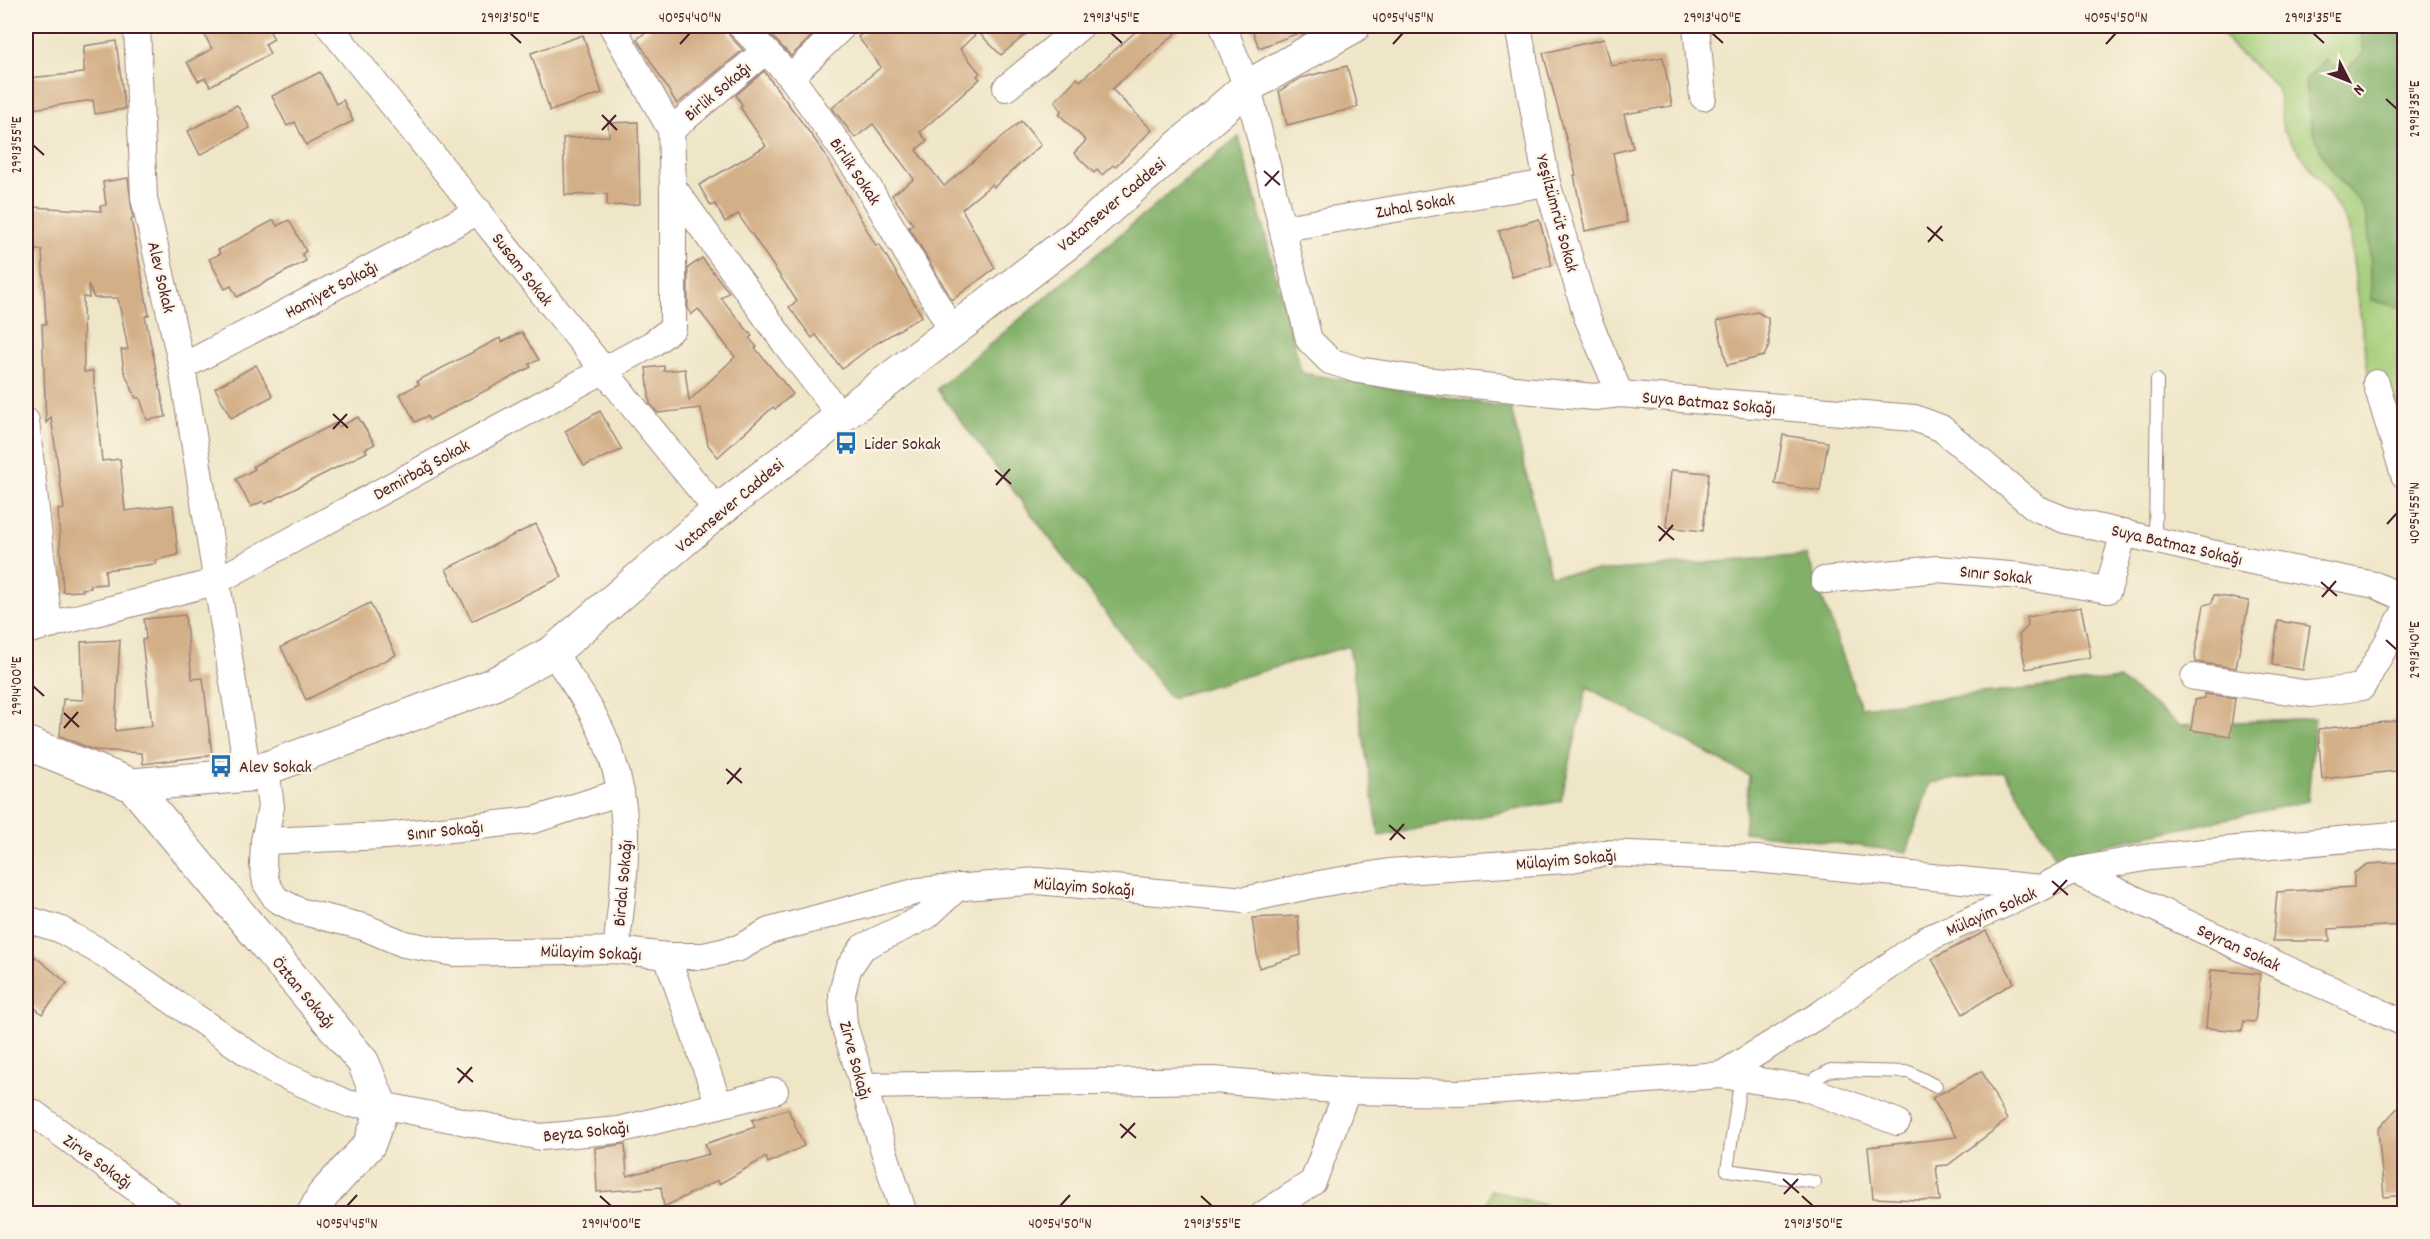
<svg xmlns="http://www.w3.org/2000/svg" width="2430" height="1239" font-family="Dekko,sans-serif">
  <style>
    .green { fill: #a2cc78; stroke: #767652; stroke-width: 1.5 }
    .forest { fill: #81b068; stroke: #66684a; stroke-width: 1.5 }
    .building { fill: #d3af87 }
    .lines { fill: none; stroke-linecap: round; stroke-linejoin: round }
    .service-casing { stroke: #9c827a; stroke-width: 14 }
    .minor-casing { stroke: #9c827a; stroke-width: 28 }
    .tertiary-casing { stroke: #9c827a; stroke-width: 34 }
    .secondary-casing { stroke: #9c827a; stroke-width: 35 }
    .service { stroke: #fff; stroke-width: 12 }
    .minor { stroke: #fff; stroke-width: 26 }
    .tertiary { stroke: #fff; stroke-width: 32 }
    .secondary { stroke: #fff; stroke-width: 33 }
    .ticks { fill: none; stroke: #4a1f2b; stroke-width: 2 }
    .labels { text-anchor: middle; stroke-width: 4.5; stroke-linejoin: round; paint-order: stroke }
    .street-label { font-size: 18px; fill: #4a1f2b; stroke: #fcf5e5 }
    .poi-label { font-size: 18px; fill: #4a1f2b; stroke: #fcf5e5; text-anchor: start }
    .neatline { fill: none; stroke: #4a1f2b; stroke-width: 2 }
    .ticks-label { font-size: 15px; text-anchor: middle; fill: #4a1f2b }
  </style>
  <rect width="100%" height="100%" fill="#fcf5e5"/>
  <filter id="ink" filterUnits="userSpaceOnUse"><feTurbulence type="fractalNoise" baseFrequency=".0167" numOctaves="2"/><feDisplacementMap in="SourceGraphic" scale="12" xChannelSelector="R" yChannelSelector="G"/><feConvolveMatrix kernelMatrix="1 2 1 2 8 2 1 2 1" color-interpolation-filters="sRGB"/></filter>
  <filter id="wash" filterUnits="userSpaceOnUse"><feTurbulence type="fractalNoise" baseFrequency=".008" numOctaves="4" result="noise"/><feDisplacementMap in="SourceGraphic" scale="24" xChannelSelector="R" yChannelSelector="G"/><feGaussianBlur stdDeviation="1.35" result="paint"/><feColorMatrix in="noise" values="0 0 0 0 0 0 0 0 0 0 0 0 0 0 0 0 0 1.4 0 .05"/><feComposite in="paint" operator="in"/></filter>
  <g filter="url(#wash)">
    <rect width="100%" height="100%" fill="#efe6c8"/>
    <!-- green -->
    <g class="green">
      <polygon points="2218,26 2404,26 2404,407 2391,401 2369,380 2348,224 2326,189 2283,130 2277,87 2233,47"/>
      <polygon points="1491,1190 1571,1213 1484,1213"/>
    </g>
    <!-- forest -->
    <g class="forest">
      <path d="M 2356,26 L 2404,26 L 2404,301 L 2397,307 L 2372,300 C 2370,273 2372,242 2366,216 C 2362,201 2352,194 2342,183 C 2316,153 2308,119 2305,81 L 2325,60 L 2335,67 L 2348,68 L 2364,52 L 2361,31 Z"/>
      <polygon points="1239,137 1302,373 1511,408 1550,575 1807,555 1861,707 2119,679 2180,725 2315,718 2308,801 2055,856 2005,772 1930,783 1907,852 1744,832 1749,776 1587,687 1561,801 1379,836 1349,646 1170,698 937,389 1186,179"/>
    </g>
    <g id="blocks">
      <!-- building -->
      <g class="building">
        <polygon points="200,26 267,26 274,39 265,44 270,54 210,86 205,78 198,81 187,62 212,49"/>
        <polygon points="654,26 726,26 730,36 743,50 677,104 637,39"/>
        <polygon points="762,26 822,26 791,56"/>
        <polygon points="872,26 1036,26 1001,55 978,32 960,49 980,73 977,76 980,79 920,132 927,141 916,150 944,186 1021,121 1041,145 994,187 992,184 962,209 995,268 952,300 909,227 913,224 892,195 914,179 873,124 855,138 832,108 881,67 858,37"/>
        <polygon points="1142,26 1184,26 1112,89 1152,130 1115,167 1113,165 1102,175 1097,170 1094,173 1074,153 1086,141 1059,114 1061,111 1055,101 1077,78 1080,81"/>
        <polygon points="1251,26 1313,26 1314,27 1259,48"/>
        <polygon points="583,35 602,93 550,111 531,53"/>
        <polygon points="1604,39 1611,66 1663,57 1672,106 1624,114 1633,148 1613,153 1627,222 1585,231 1574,175 1576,175 1543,53"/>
        <polygon points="116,41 125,109 95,114 93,100 26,110 26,78 84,73 84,46"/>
        <polygon points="1347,66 1358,107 1287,125 1279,91 1301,78"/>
        <polygon points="764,71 823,151 876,246 879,244 922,316 872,346 842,369 816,335 812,338 789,307 797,301 738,214 725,222 715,204 711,206 699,185 766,146 740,107 743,106 736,95"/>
        <polygon points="320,72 336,104 343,100 353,121 306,145 295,122 287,126 272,96"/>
        <polygon points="237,105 250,128 200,155 188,131"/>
        <polygon points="638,122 640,204 607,206 607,194 565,195 563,138 609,136 608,123"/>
        <polygon points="128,178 133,219 131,219 149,315 145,316 166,417 147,420 140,398 136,398 124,371 121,350 128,349 118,298 94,298 88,284 89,298 83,297 84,372 93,371 102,461 120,459 125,511 173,505 178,555 156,560 156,564 105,570 106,584 90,585 91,588 82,589 83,591 63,592 58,510 64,509 51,417 46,423 42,324 46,324 42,250 33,250 32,207 101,211 100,206 106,205 103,182"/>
        <polygon points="1539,219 1552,265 1512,277 1499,231"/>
        <polygon points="274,220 277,226 289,220 306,251 302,254 306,261 237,297 231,286 225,289 209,259 220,254 218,250"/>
        <polygon points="702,258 729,292 721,298 752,336 749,338 757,347 755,348 793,394 775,409 773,407 718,457 708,445 701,408 658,413 650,404 646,368 664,366 664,371 685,369 689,401 735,357 698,309 691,315 688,308 688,268"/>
        <polygon points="1757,312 1768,318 1769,346 1764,356 1727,365 1717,321"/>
        <polygon points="522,332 539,360 529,364 531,367 429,420 427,416 415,422 400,394 419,384 417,381 500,338 502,342"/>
        <polygon points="256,365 273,396 231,418 215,388"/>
        <polygon points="600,411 622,450 584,466 565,431"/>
        <polygon points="358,417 375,444 365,449 367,452 265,504 263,501 251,507 236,479 255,469 253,466 336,423 339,427"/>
        <polygon points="1783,435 1828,442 1820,491 1775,484"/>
        <polygon points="1671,470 1709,473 1703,531 1666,527"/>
        <polygon points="536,524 562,577 472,621 446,569"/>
        <polygon points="2214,595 2249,601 2236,668 2196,662 2195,654 2204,605 2212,603"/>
        <polygon points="370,603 396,655 306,700 281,647"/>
        <polygon points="2081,607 2091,657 2026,669 2019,635 2028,626 2027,617"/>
        <polygon points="185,615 192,679 203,678 212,755 143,764 142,753 94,750 60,736 63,699 83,700 81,642 120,640 115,731 152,726 142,640 146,639 144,619"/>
        <polygon points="2278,621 2310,626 2303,670 2272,665"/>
        <polygon points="2204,694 2235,698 2230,736 2191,730 2195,700 2205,698"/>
        <polygon points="2404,720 2404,770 2322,779 2318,729"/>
        <polygon points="2404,862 2404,925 2329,929 2330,941 2273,941 2277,892 2354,887 2354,873 2368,864"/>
        <polygon points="1298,916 1301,955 1259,968 1252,918"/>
        <polygon points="1986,931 2014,982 1963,1014 1932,959"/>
        <polygon points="26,949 67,983 42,1014 26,1000"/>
        <polygon points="2211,970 2260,974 2255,1022 2244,1021 2242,1031 2206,1028"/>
        <polygon points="1982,1071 2007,1120 1948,1165 1936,1166 1940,1201 1873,1198 1868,1147 1957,1137 1932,1098"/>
        <polygon points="2404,1101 2404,1195 2384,1197 2378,1129"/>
        <polygon points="788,1109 804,1146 768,1163 766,1157 719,1184 718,1180 664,1207 661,1187 597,1192 595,1148 625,1144 627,1176 709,1154 705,1144 755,1127 752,1120"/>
      </g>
    </g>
  </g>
  <g filter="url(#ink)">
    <use href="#blocks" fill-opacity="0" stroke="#9c827a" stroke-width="1.5"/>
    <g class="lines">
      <!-- service casing -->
      <g class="service-casing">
        <g id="service">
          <polyline points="2155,540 2157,380"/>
          <polyline points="1741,1077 1727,1170 1815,1182"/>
          <polyline points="1806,1088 1816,1078 1831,1070 1909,1072 1936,1086"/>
        </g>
      </g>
      <!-- minor casing -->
      <g class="minor-casing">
        <g id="minor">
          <polyline points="137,26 144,198 182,367 248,775"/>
          <path d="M 329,26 C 460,187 586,351 718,511"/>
          <polyline points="612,26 671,130 673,187 784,342 840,415"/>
          <polyline points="741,26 791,77 866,183 952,330"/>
          <polyline points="1223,26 1250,95 1309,340 1330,361 1358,370 1423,380 1594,397 1620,394 1914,418 1941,428 2036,508 2065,520 2211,553 2375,585 2404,598"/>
          <polyline points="1518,26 1547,183 1587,317 1620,394"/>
          <polyline points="1696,26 1703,97"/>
          <polyline points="791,77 843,26"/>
          <polyline points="1006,88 1081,26"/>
          <polyline points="671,130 764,52"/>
          <polyline points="1284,228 1547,183"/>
          <polyline points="182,367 479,211"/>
          <polyline points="2376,383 2404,475"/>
          <polyline points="26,421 49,626"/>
          <polyline points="1824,580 1938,569 2021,576 2108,590 2124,532"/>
          <polyline points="26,631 215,582 652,344 673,328 673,187"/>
          <path d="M 553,652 C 567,674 583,695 595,718 C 637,798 626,865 616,950"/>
          <polyline points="2194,677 2310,694 2362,687 2404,613"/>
          <polyline points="266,768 271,807 264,841 263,865 266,883 276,899 299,911 364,927 404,944 454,953 616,950 667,956 704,956 739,948 769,931 918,891 1037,881 1245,900 1313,885 1389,872 1566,860 1604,853 1756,859 2041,888"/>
          <polyline points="264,841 386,836 534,820 621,792"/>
          <polyline points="2074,871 2404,1023"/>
          <polyline points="26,919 59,929 106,955 272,1070 349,1104 381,1105 541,1137 619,1130 719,1105 667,956"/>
          <polyline points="1721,1075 1822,1013 1927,939 2041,888 2074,871 2150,857 2404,834"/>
          <polyline points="862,1086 1213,1080 1347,1091 1460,1093 1721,1075 1806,1088 1897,1122"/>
          <polyline points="719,1105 775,1091"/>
          <polyline points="26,1112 32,1112 170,1214"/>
          <polyline points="904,1214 844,1025 842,994 848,969 863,947 927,916 958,887"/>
          <polyline points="1264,1214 1313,1182 1347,1091"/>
        </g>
      </g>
      <!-- tertiary casing -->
      <g class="tertiary-casing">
        <polyline id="tertiary" points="132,785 363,1062 381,1105 381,1113 369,1145 323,1195 313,1214"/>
      </g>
      <!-- secondary casing -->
      <g class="secondary-casing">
        <polyline id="secondary" points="26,743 132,785 248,775 492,685 553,652 718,511 1079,234 1247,87 1354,26"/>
      </g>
      <!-- service -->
      <use href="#service" class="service"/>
      <!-- minor -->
      <use href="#minor" class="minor"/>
      <!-- tertiary -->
      <use href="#tertiary" class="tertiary"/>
      <!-- secondary -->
      <use href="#secondary" class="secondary"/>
    </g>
  </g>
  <!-- ticks -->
  <path class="ticks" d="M 510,33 L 521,43M 1111,33 L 1122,43M 1712,33 L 1723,43M 2313,33 L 2324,43M 680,44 L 690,33M 1393,44 L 1403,33M 2106,44 L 2116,33M 2386,99 L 2397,109M 602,115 L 617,130M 602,130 L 616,115M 33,145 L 44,155M 1264,171 L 1280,185M 1265,186 L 1279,171M 1927,227 L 1943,241M 1928,242 L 1942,226M 333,414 L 348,428M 333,429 L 347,414M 995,470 L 1011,484M 996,485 L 1010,469M 2387,524 L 2397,513M 1658,526 L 1674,540M 1659,541 L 1673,525M 2321,582 L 2337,596M 2322,597 L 2336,581M 2386,640 L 2397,650M 33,686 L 44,696M 64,713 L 79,727M 64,728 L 78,712M 726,769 L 742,783M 727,784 L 741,768M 1389,825 L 1405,839M 1390,840 L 1404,824M 2052,881 L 2068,895M 2053,895 L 2067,880M 457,1068 L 473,1082M 458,1083 L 472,1067M 1120,1124 L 1136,1138M 1121,1138 L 1135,1123M 1783,1179 L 1799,1193M 1784,1194 L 1798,1179M 600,1196 L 611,1206M 1201,1196 L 1212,1206M 1802,1196 L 1813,1206M 347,1206 L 357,1195M 1060,1206 L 1070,1195"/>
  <!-- icons -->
  <defs>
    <g id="bus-bare" transform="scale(1.8)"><path d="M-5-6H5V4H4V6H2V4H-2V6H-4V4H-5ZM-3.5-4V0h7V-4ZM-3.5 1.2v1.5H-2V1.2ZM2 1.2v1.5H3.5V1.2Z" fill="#1f6fb2" stroke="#fcf5e5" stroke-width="2.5" paint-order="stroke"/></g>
  </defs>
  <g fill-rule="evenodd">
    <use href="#bus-bare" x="846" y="443"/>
    <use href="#bus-bare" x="221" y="766"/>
  </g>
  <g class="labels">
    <!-- street labels -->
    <g class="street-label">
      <text transform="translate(717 91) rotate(-40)" y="6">Birlik Sokağı</text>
      <text transform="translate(856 171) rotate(56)" y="6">Birlik Sokak</text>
      <text transform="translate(1111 204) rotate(-40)" y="6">Vatansever Caddesi</text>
      <text transform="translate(1415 205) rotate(-10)" y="6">Zuhal Sokak</text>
      <text transform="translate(1558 213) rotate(75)" y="6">Yeşilzümrüt Sokak</text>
      <text transform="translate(523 269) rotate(52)" y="6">Susam Sokak</text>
      <text transform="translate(162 277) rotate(77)" y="6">Alev Sokak</text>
      <text transform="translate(331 289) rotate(-28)" y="6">Hamiyet Sokağı</text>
      <text transform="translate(1709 402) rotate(5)" y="6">Suya Batmaz Sokağı</text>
      <text transform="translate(421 469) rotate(-29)" y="6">Demirbağ Sokak</text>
      <text transform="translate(729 505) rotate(-40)" y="6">Vatansever Caddesi</text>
      <text transform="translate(2177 544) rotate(13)" y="6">Suya Batmaz Sokağı</text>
      <text transform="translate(1996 574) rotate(6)" y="6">Sınır Sokak</text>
      <text transform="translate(445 830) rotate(-6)" y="6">Sınır Sokağı</text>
      <text transform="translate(1566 859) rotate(-5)" y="6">Mülayim Sokağı</text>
      <text transform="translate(622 883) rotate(-85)" y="6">Birdal Sokağı</text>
      <text transform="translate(1084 886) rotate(4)" y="6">Mülayim Sokağı</text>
      <text transform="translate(1991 911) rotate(-24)" y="6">Mülayim Sokak</text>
      <text transform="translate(2239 947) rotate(25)" y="6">Seyran Sokak</text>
      <text transform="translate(591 952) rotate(2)" y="6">Mülayim Sokağı</text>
      <text transform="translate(304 992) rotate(50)" y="6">Öztan Sokağı</text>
      <text transform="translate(856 1060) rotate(75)" y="6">Zirve Sokağı</text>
      <text transform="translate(586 1131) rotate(-6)" y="6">Beyza Sokağı</text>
      <text transform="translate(98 1161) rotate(36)" y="6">Zirve Sokağı</text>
    </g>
    <!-- poi labels -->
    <g class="poi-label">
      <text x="864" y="449">Lider Sokak</text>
      <text x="239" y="772">Alev Sokak</text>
    </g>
  </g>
  <!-- margin -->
  <rect width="2430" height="1239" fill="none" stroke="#fcf5e5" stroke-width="66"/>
  <!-- north arrow -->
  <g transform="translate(2349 81) rotate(132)" stroke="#fcf5e5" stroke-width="4.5" paint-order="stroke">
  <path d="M0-4.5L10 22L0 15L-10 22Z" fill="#4a1f2b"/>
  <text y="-9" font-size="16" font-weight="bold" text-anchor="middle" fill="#4a1f2b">N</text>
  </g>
  <rect x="33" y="33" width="2364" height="1173" class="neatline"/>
  <g class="ticks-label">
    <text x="510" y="22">29°13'50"E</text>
    <text x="690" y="22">40°54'40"N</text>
    <text x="1111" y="22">29°13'45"E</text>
    <text x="1403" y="22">40°54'45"N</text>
    <text x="1712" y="22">29°13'40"E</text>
    <text x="2116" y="22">40°54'50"N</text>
    <text x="2313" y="22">29°13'35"E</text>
    <text transform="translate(2414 109) rotate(-90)" y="5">29°13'35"E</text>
    <text transform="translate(16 145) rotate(-90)" y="5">29°13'55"E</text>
    <text transform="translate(2414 513) rotate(-90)" y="5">40°54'55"N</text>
    <text transform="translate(2414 650) rotate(-90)" y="5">29°13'40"E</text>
    <text transform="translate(16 686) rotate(-90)" y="5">29°14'00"E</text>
    <text x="347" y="1228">40°54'45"N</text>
    <text x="611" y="1228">29°14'00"E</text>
    <text x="1060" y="1228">40°54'50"N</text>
    <text x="1212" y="1228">29°13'55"E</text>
    <text x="1813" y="1228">29°13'50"E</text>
  </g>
</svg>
